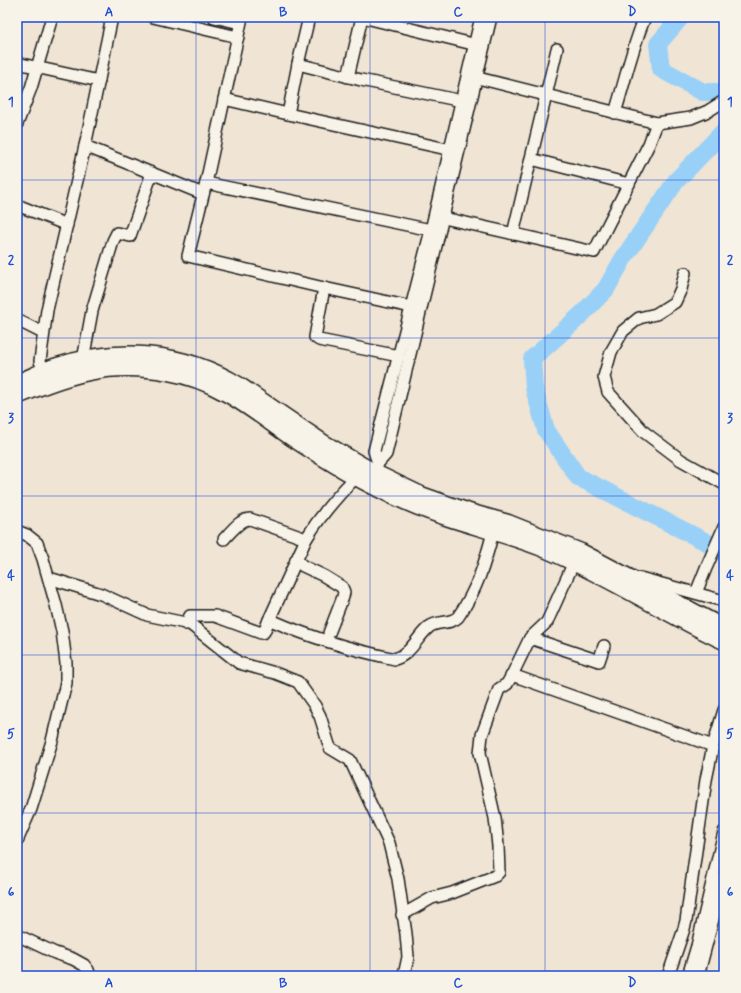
<svg xmlns="http://www.w3.org/2000/svg" width="741" height="993" font-family="Mynerve,sans-serif">
  <style>
    .lines { fill: none; stroke-linecap: round; stroke-linejoin: round }
    .river { stroke: #98d0f7; stroke-width: 18 }
    .minor-casing { stroke: #1c1c1c; stroke-width: 14 }
    .highway-casing { stroke: #1c1c1c; stroke-width: 19 }
    .minor { stroke: #f7f3e8; stroke-width: 11 }
    .highway { stroke: #f7f3e8; stroke-width: 16 }
    .grid { fill: none; stroke: #1d4ed8; stroke-width: 1; stroke-opacity: 0.55 }
    .neatline { fill: none; stroke: #1d4ed8; stroke-width: 1.5 }
    .grid-label { font-size: 13px; text-anchor: middle; font-weight: bold; fill: #1d4ed8 }
  </style>
  <rect width="100%" height="100%" fill="#f0e4d4"/>
  <filter id="ink" filterUnits="userSpaceOnUse"><feTurbulence type="fractalNoise" baseFrequency=".025" numOctaves="2"/><feDisplacementMap in="SourceGraphic" scale="8" xChannelSelector="R" yChannelSelector="G"/><feConvolveMatrix kernelMatrix="1 2 1 2 8 2 1 2 1" color-interpolation-filters="sRGB"/></filter>
  <g filter="url(#ink)">
    <g class="lines">
      <!-- river -->
      <g class="river">
        <polyline points="681,17 658,44 661,69 703,92 722,92 724,94"/>
        <polyline points="724,131 676,181 623,259 606,289 581,315 532,359 534,388 546,430 578,477 724,551"/>
      </g>
      <!-- minor casing -->
      <g class="minor-casing">
        <g id="minor">
          <polyline points="153,17 238,37"/>
          <polyline points="214,17 240,23"/>
          <polyline points="242,17 206,183 431,230"/>
          <polyline points="309,17 298,64 361,80 467,102"/>
          <polyline points="362,17 481,46"/>
          <polyline points="17,63 99,81"/>
          <polyline points="298,64 288,114 456,151"/>
          <polyline points="470,76 657,123 691,118 708,111 724,101"/>
          <polyline points="348,77 362,17"/>
          <polyline points="224,99 288,114"/>
          <path d="M 615,113 C 625,81 632,48 645,17"/>
          <polyline points="17,124 31,88 52,17"/>
          <polyline points="85,146 203,194"/>
          <polyline points="531,159 629,184"/>
          <polyline points="206,183 188,256 324,288 411,307"/>
          <polyline points="17,205 67,225"/>
          <polyline points="435,216 594,252 649,144 657,123"/>
          <polyline points="513,234 557,49"/>
          <polyline points="685,273 681,289 675,302 656,314 639,318 623,331 611,352 604,377 608,392 644,432 681,460 724,484"/>
          <polyline points="324,288 315,337 319,340 399,356"/>
          <polyline points="17,320 43,333"/>
          <polyline points="83,360 92,311 113,241 117,233 130,236 152,173"/>
          <polyline points="46,377 40,361 47,310 85,146 112,17"/>
          <polyline points="378,463 374,451 431,230 481,17"/>
          <polyline points="374,479 378,463 386,454 491,17"/>
          <polyline points="17,531 27,535 37,543 43,559 56,605 62,631 66,663 66,683 52,741 31,809 17,841"/>
          <path d="M 224,539 C 231,532 240,519 250,519 L 306,539"/>
          <polyline points="296,560 303,566 324,576 342,587 344,592 343,597 329,633"/>
          <polyline points="49,578 101,594 147,615 190,624 239,663 275,673 298,682 315,706 320,716 330,748 350,760 389,843 398,879 406,934 408,957 405,971 402,976"/>
          <polyline points="640,578 724,601"/>
          <polyline points="696,593 706,568 724,527"/>
          <path d="M 269,620 L 306,539 C 320,516 337,496 356,477"/>
          <path d="M 186,624 L 190,616 L 215,616 L 261,633 L 264,632 L 269,620 L 273,621 C 312,638 353,650 395,659 C 411,654 417,637 429,627 C 438,620 450,625 458,617 C 477,590 485,563 493,532"/>
          <polyline points="530,638 599,661 604,646"/>
          <polyline points="512,675 530,638 547,622 574,562"/>
          <polyline points="402,915 432,898 452,893 495,876 499,872 498,846 495,818 480,753 482,735 499,689 507,684 512,675 713,746"/>
          <polyline points="17,935 55,953 73,959 84,965 88,970 90,976"/>
          <polyline points="668,976 683,932 686,921 706,780 713,746 724,710"/>
          <polyline points="688,976 697,946 724,832"/>
          <polyline points="698,976 724,877"/>
        </g>
      </g>
      <!-- highway casing -->
      <g class="highway-casing">
        <g id="highway">
          <path d="M 17,383 C 29,378 41,372 54,367 C 118,346 183,351 240,386 L 325,444 L 375,473 L 421,495 L 472,513 L 508,523 L 581,552 L 724,628"/>
          <path d="M 17,396 C 70,374 109,361 168,372 C 219,381 251,409 291,437 C 317,454 344,471 371,485 C 394,497 419,508 443,516 C 478,528 513,536 547,550 C 608,576 664,613 724,641"/>
        </g>
      </g>
      <!-- minor -->
      <use href="#minor" class="minor"/>
      <!-- highway -->
      <use href="#highway" class="highway"/>
    </g>
  </g>
  <!-- grid -->
  <path class="grid" d="M 196,17 L 196,976M 370,17 L 370,976M 545,17 L 545,976M 17,180 L 724,180M 17,338 L 724,338M 17,496 L 724,496M 17,655 L 724,655M 17,813 L 724,813"/>
  <!-- margin -->
  <rect width="741" height="993" fill="none" stroke="#f7f3e8" stroke-width="44"/>
  <rect x="22" y="22" width="697" height="949" class="neatline"/>
  <g class="grid-label">
    <text x="109" y="16">A</text>
    <text x="283" y="16">B</text>
    <text x="458" y="16">C</text>
    <text x="632" y="16">D</text>
    <text x="11" y="106">1</text>
    <text x="730" y="106">1</text>
    <text x="11" y="264">2</text>
    <text x="730" y="264">2</text>
    <text x="11" y="422">3</text>
    <text x="730" y="422">3</text>
    <text x="11" y="580">4</text>
    <text x="730" y="580">4</text>
    <text x="11" y="738">5</text>
    <text x="730" y="738">5</text>
    <text x="11" y="896">6</text>
    <text x="730" y="896">6</text>
    <text x="109" y="987">A</text>
    <text x="283" y="987">B</text>
    <text x="458" y="987">C</text>
    <text x="632" y="987">D</text>
  </g>
</svg>
